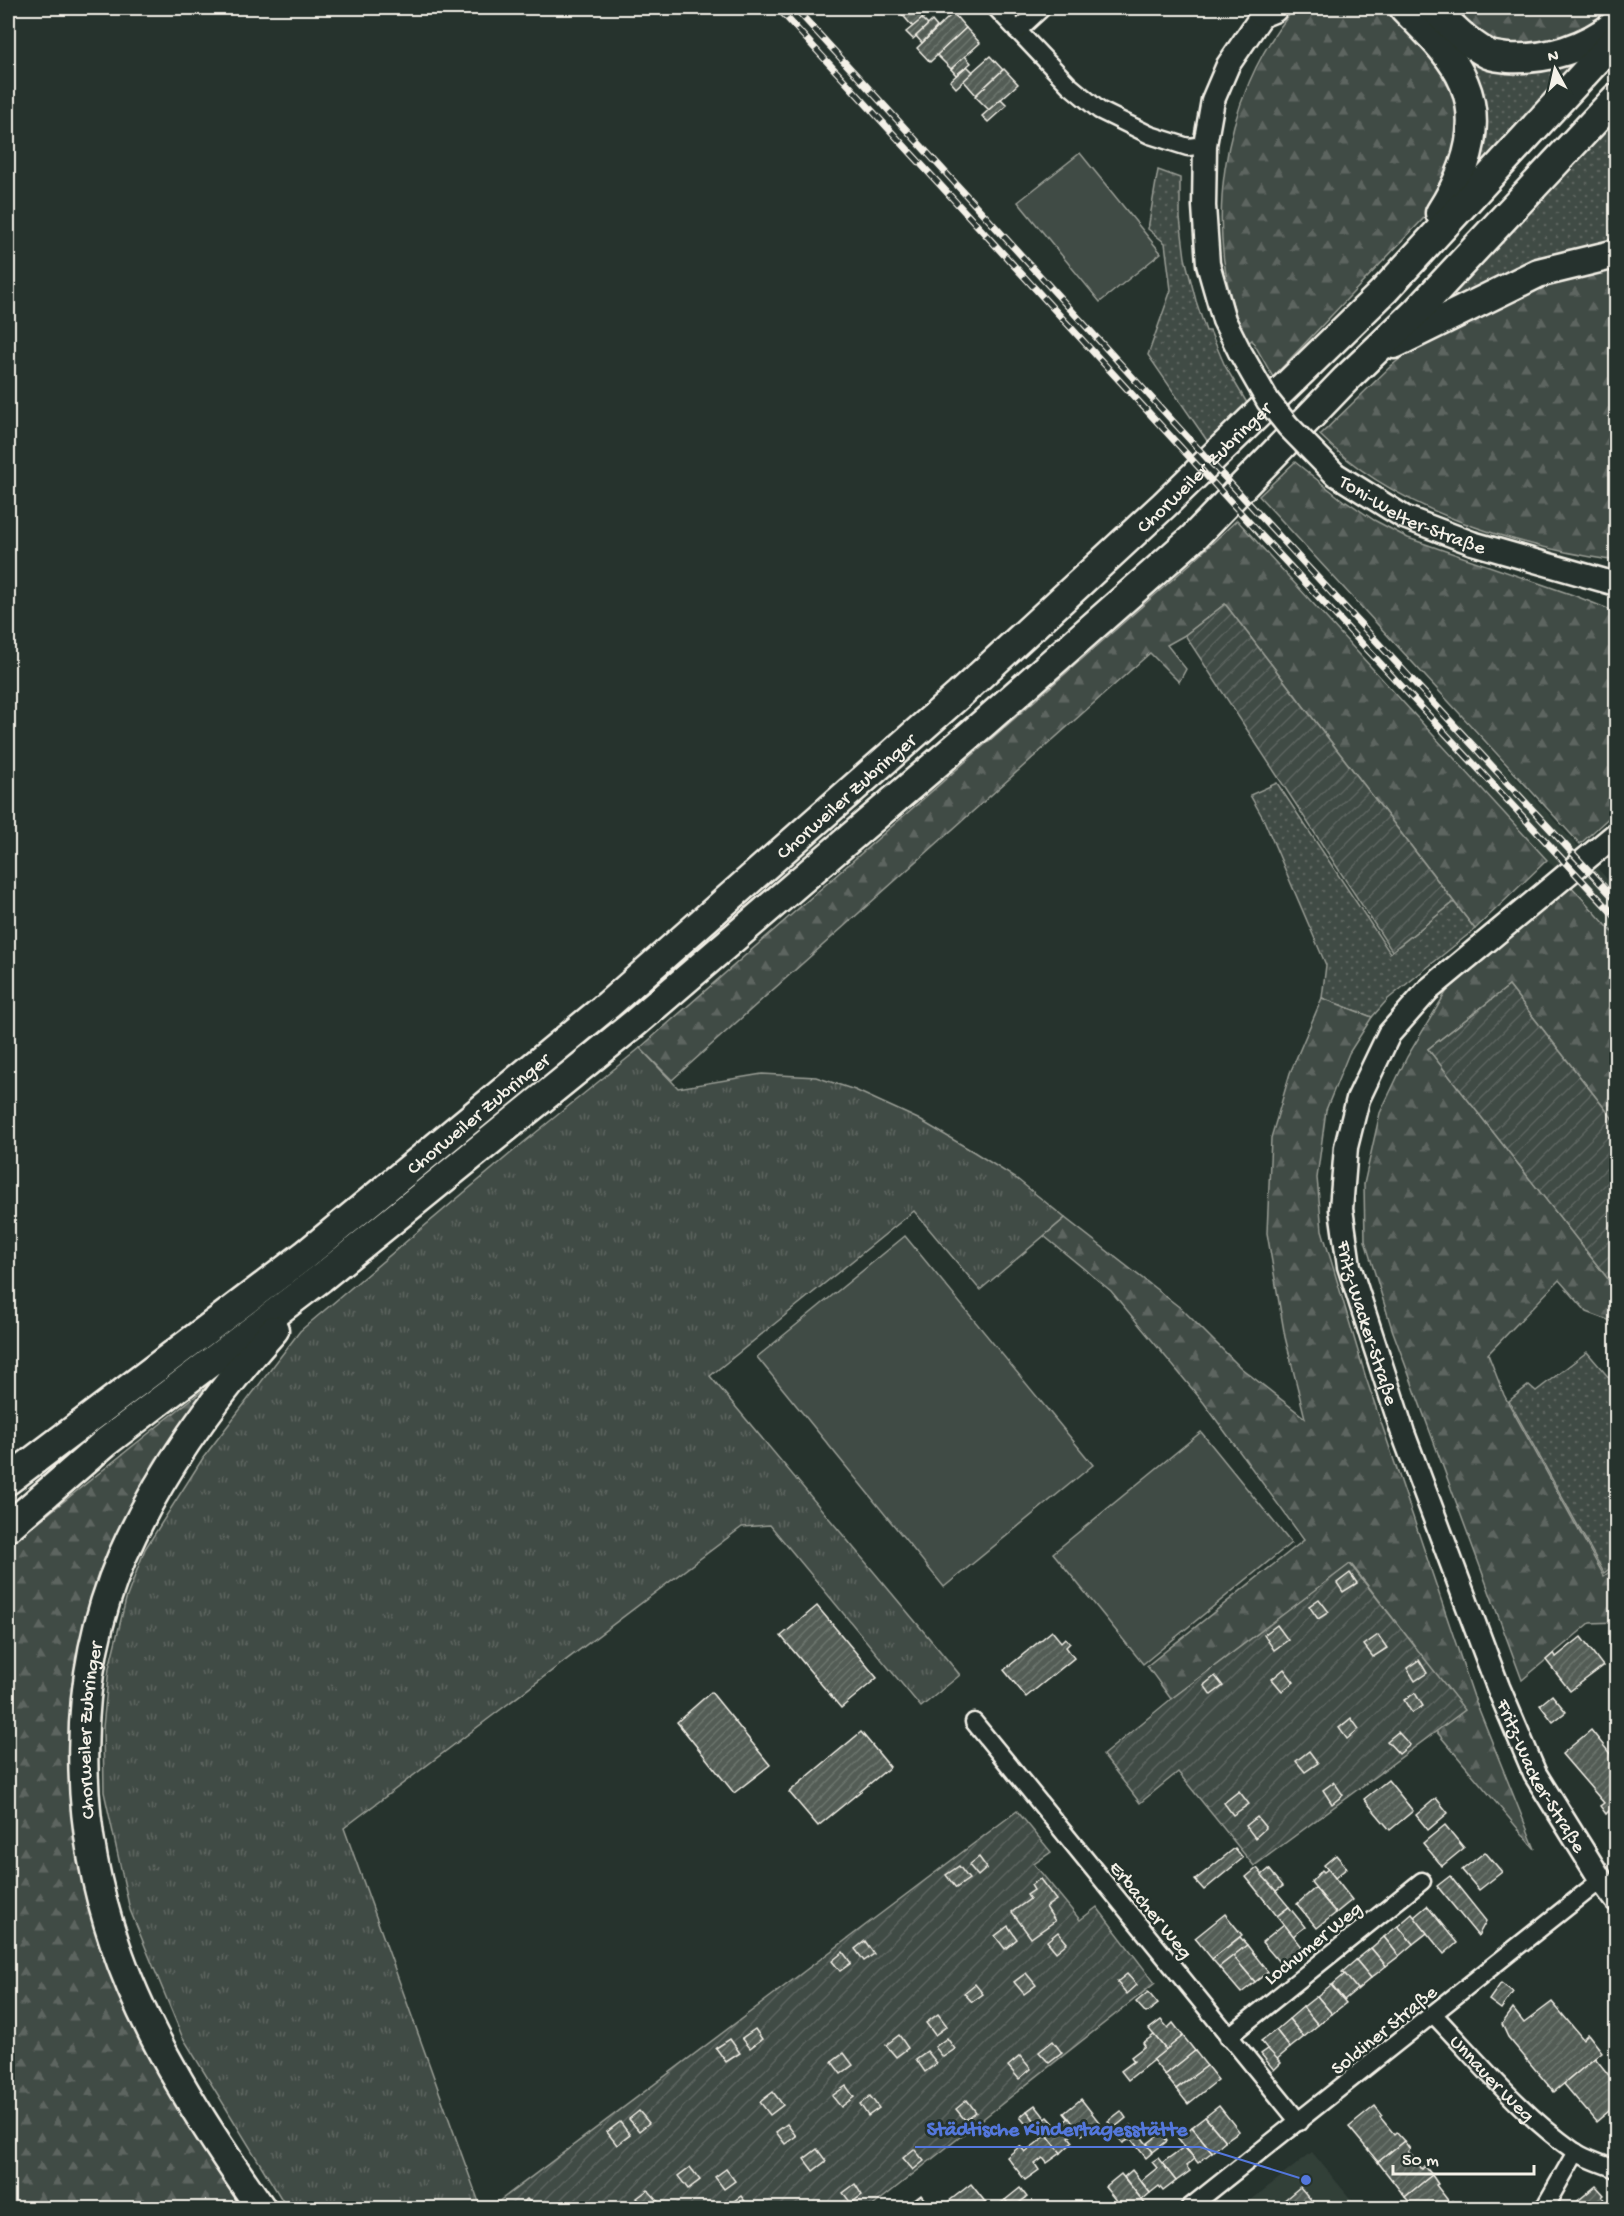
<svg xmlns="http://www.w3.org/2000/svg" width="1624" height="2216" font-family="'Gochi Hand',sans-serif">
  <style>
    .built { fill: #333f39 }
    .grass { fill: url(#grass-dots); stroke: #9a9e96; stroke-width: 1.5 }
    .forest { fill: url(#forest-firs); stroke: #9a9e96; stroke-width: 1.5 }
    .park { fill: url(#park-tufts); stroke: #9a9e96; stroke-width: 1.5 }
    .garden { fill: url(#garden-furrows); stroke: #9a9e96; stroke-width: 1.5 }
    .pitch { fill: #414b45; stroke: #9a9e96; stroke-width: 1.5 }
    .building { fill: url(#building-hatch); stroke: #f4f1e8; stroke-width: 1.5 }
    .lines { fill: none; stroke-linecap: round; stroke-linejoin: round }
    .street-casing { stroke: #f4f1e8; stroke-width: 21 }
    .secondary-casing { stroke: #f4f1e8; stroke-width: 27 }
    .highway-casing { stroke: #f4f1e8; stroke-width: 33 }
    .street { stroke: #26332d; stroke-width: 16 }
    .secondary { stroke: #26332d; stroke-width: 22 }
    .highway { stroke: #26332d; stroke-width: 28 }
    .rail-casing { stroke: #f4f1e8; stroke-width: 7 }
    .rail { stroke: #26332d; stroke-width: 4.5; stroke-dasharray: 14; stroke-linecap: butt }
    .secondary-bridge-casing { stroke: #f4f1e8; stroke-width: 27; stroke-linecap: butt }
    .secondary-bridge { stroke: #26332d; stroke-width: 22 }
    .labels { text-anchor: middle; stroke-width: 5; stroke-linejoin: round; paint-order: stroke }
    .street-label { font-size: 20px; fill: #f4f1e8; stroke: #26332d }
    .leader { fill: none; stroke: #5377dc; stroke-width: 2 }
    .callout-dot { fill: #5377dc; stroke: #26332d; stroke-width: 2 }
    .callout-label { font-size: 21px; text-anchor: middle; font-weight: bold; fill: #5377dc; stroke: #26332d; stroke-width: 5; stroke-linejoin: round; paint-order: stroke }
  </style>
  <defs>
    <pattern id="grass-dots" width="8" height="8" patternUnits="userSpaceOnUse" patternTransform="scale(1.5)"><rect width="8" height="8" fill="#414b45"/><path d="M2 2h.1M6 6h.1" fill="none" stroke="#5d6560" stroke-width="1.8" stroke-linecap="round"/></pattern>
    <pattern id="forest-firs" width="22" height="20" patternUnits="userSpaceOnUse" patternTransform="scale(1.5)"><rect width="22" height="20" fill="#414b45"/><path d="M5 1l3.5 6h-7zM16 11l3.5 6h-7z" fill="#5d6560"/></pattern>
    <pattern id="park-tufts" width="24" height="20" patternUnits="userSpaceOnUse" patternTransform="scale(1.5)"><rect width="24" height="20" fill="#414b45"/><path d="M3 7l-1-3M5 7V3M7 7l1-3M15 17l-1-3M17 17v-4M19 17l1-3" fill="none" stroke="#5d6560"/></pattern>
    <pattern id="garden-furrows" width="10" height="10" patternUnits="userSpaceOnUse" patternTransform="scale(1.5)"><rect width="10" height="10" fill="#414b45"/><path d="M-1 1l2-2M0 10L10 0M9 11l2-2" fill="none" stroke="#5d6560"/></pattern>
    <pattern id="building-hatch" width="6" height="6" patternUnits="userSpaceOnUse" patternTransform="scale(1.5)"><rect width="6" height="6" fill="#525c55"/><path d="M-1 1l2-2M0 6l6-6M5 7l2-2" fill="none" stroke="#6c746d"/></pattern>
  </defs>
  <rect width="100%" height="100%" fill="#26332d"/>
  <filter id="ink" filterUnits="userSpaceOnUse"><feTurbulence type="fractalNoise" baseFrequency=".0167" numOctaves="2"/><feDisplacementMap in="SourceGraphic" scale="12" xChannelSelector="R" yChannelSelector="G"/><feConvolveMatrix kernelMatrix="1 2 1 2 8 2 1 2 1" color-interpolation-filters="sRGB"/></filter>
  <g filter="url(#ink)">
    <!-- built -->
    <g class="built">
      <polygon points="1462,718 1616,889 1616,936 1438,738"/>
      <polygon points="1312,2152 1358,2208 1241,2208"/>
    </g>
    <!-- grass -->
    <g class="grass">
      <polygon points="1588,53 1463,196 1463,66 1471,54"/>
      <polygon points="1616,107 1616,243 1413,330"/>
      <polygon points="1158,170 1180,178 1180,218 1185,258 1196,301 1206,331 1210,331 1225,366 1247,403 1208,442 1148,355 1171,290 1165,243 1148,229"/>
      <polygon points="1277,783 1390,953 1454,902 1475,929 1388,999 1372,1017 1322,998 1326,965 1263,818 1250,795"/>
      <polygon points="1587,1352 1616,1386 1616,1564 1604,1573 1509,1401 1529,1385 1536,1391"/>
    </g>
    <!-- forest -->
    <g class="forest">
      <path d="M 1295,8 L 1393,8 L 1444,62 L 1467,121 L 1441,200 L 1273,377 L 1252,340 L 1247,344 C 1199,239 1220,95 1295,8 Z"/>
      <path d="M 1448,8 L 1613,8 C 1599,20 1581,35 1562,40 C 1540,45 1504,49 1484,37 C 1471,29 1459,17 1448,8 Z"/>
      <path d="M 1616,266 L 1616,561 C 1514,546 1394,510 1320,435 L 1391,366 L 1421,342 L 1500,295 Z"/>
      <polygon points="1295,462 1345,502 1346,501 1374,520 1408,538 1573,595 1616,612 1616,811 1580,844 1259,496"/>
      <polygon points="1237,520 1547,860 1475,929 1225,604 1185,635 1167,645 1186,669 1179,682 1150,653 672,1080 640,1048 1190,564"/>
      <polygon points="1570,885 1616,936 1616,1123 1509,986 1428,1049 1616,1289 1616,1323 1587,1312 1559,1280 1488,1354 1504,1395 1604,1576 1616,1567 1616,1622 1590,1623 1522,1680 1392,1329 1365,1241 1364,1184 1380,1113 1407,1057 1448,989"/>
      <polygon points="1322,998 1372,1017 1349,1053 1326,1110 1317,1178 1322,1230 1366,1378 1474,1697 1535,1849 1436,1731 1464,1710 1351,1564 1171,1699 1147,1666 1304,1540 1204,1403 1111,1291 1044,1236 1065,1218 1183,1310 1241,1368 1305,1418 1285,1337 1267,1233 1271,1138 1290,1073"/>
      <polygon points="214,1381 111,1559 82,1865 250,2208 8,2208 8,1546"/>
    </g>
    <!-- park -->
    <polygon class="park" points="640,1048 678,1088 762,1074 816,1077 855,1090 918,1119 974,1152 1017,1179 1065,1218 980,1290 914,1211 710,1376 960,1675 921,1707 770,1525 742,1527 344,1828 481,2208 287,2208 182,2036 130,1910 104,1792 103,1727 109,1668 126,1599 145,1549 203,1458 300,1331 523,1143"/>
    <!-- garden -->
    <g class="garden">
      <polygon points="1225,604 1454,902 1392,951 1185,635"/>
      <polygon points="1509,986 1616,1123 1616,1289 1428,1049"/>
      <polygon points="1350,1564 1465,1710 1254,1866 1178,1772 1140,1803 1103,1755 1171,1699"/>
      <polygon points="1017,1811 1051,1852 1034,1864 1080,1920 1097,1907 1155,1983 870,2208 490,2208"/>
    </g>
    <!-- pitch -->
    <g class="pitch">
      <polygon points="1080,153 1161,253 1100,302 1018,202"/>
      <polygon points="905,1236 1093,1465 944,1587 757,1357"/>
      <polygon points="1201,1432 1291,1543 1143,1664 1053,1553"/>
    </g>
    <!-- building -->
    <g class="building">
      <polygon points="905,8 934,8 913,27 900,12"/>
      <polygon points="953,13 966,28 930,62 917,48"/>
      <polygon points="922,19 928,25 913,39 906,32"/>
      <polygon points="932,21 937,27 922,43 916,36"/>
      <polygon points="966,28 980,43 951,69 937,55"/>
      <polygon points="965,56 971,63 956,75 951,69"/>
      <polygon points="990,56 1003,70 976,95 963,80"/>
      <polygon points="967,66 973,72 956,88 950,81"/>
      <polygon points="1004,69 1018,84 989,110 975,96"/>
      <polygon points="1001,99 1007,105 988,122 982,116"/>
      <polygon points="1350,1573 1357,1583 1343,1592 1337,1583"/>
      <polygon points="1319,1599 1329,1612 1318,1619 1309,1606"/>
      <polygon points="817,1606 877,1678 841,1708 781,1636"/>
      <polygon points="1277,1625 1288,1640 1274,1650 1264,1635"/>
      <polygon points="1052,1631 1061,1642 1065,1638 1070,1643 1066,1647 1074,1658 1026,1697 1004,1670"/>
      <polygon points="1378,1635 1387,1648 1373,1657 1364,1645"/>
      <polygon points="1581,1637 1603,1666 1570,1691 1546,1660 1554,1653 1556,1657"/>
      <polygon points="1419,1660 1427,1673 1415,1681 1407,1668"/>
      <polygon points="1284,1669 1294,1682 1282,1691 1272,1679"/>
      <polygon points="1215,1676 1223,1686 1211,1695 1204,1685"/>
      <polygon points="711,1692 770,1765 734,1793 677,1722"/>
      <polygon points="1415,1693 1423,1706 1412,1713 1404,1700"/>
      <polygon points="1552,1695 1566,1712 1553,1722 1540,1705"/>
      <polygon points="1351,1718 1359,1729 1347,1739 1339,1728"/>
      <polygon points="1591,1730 1616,1761 1616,1820 1609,1811 1606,1814 1600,1806 1604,1803 1562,1754"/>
      <polygon points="861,1732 890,1767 818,1826 789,1792"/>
      <polygon points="1398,1732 1410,1745 1399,1754 1387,1741"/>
      <polygon points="1309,1751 1318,1763 1305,1772 1296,1761"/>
      <polygon points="1388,1780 1413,1811 1390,1830 1364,1799"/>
      <polygon points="1334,1782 1343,1795 1332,1804 1323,1790"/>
      <polygon points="1239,1791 1249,1804 1233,1815 1224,1803"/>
      <polygon points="1436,1798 1448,1813 1428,1830 1416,1815"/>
      <polygon points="1257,1817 1266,1828 1255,1838 1246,1826"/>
      <polygon points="1445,1825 1464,1848 1442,1866 1423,1843"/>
      <polygon points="1235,1848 1243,1858 1204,1890 1195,1880"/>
      <polygon points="1485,1852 1502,1872 1479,1890 1462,1870"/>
      <polygon points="1336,1855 1347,1868 1335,1878 1324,1865"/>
      <polygon points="979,1857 987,1868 978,1876 969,1865"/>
      <polygon points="959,1866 969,1879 956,1888 946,1875"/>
      <polygon points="1257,1868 1289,1907 1277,1916 1246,1877"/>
      <polygon points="1269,1869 1283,1886 1276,1891 1262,1875"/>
      <polygon points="1328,1869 1352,1900 1336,1913 1311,1882 1322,1870 1324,1872"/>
      <polygon points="1450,1876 1486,1921 1478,1936 1437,1886"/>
      <polygon points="1040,1879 1056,1900 1046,1907 1055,1921 1031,1938 1012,1912 1030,1899 1027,1895 1034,1890 1031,1885"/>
      <polygon points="1315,1888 1336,1913 1317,1928 1297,1904"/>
      <polygon points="1427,1906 1457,1943 1444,1954 1414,1917"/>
      <polygon points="1289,1907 1305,1927 1293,1936 1277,1916"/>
      <polygon points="1225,1914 1242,1935 1212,1959 1195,1938"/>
      <polygon points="1412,1914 1427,1933 1413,1944 1398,1926"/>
      <polygon points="1284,1924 1306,1952 1285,1969 1262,1942"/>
      <polygon points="1008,1926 1017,1939 1005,1949 995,1936"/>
      <polygon points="1398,1926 1413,1944 1399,1956 1384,1937"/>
      <polygon points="1058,1932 1067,1943 1056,1952 1047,1941"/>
      <polygon points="1240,1937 1247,1945 1219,1967 1212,1959"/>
      <polygon points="1384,1937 1399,1956 1386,1966 1371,1948"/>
      <polygon points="865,1941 874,1954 864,1961 855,1949"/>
      <polygon points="1247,1945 1268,1972 1255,1982 1233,1956"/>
      <polygon points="1371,1948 1386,1966 1371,1978 1356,1960"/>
      <polygon points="843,1952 851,1963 840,1971 832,1961"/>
      <polygon points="1233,1956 1255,1982 1241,1993 1219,1967"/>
      <polygon points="1356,1960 1371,1978 1357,1990 1342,1972"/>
      <polygon points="1026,1973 1036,1985 1024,1994 1014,1982"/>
      <polygon points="1127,1974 1137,1985 1127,1994 1117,1982"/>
      <polygon points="1345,1974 1357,1989 1344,2000 1332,1985"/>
      <polygon points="1501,1983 1513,1992 1501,2009 1489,2000"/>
      <polygon points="975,1984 983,1994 972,2002 964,1993"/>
      <polygon points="1331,1985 1346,2003 1332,2014 1317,1996"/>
      <polygon points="1148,1992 1158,2004 1146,2013 1136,2002"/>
      <polygon points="1317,1996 1332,2014 1318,2025 1303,2007"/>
      <polygon points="1552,2002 1583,2039 1588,2034 1602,2052 1554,2092 1508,2037 1502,2024 1513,2009 1524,2023"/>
      <polygon points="1303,2007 1318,2025 1304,2037 1289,2019"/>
      <polygon points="938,2014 947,2026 935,2035 926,2023"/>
      <polygon points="1289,2019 1304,2037 1290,2048 1276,2030"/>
      <polygon points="1161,2020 1168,2028 1173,2023 1183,2036 1166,2050 1149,2029"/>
      <polygon points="755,2029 762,2039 750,2048 742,2038"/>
      <polygon points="1276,2030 1290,2048 1276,2060 1261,2041"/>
      <polygon points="899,2035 908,2048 896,2057 886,2045"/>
      <polygon points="1154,2035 1166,2050 1128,2080 1121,2071 1134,2061 1131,2057 1145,2046 1143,2043"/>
      <polygon points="1183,2036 1195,2051 1165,2075 1153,2060"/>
      <polygon points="947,2038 955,2049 943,2057 935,2047"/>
      <polygon points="730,2039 740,2053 726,2062 716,2048"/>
      <polygon points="1053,2041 1062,2053 1049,2063 1039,2052"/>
      <polygon points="1268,2049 1281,2063 1274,2070 1261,2054"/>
      <polygon points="927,2051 937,2063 925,2072 916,2059"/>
      <polygon points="1195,2051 1207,2066 1176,2089 1165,2075"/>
      <polygon points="844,2053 853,2065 841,2074 832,2062"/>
      <polygon points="1020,2056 1031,2069 1019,2079 1008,2066"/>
      <polygon points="1595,2058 1616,2084 1616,2108 1615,2106 1596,2122 1564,2084"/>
      <polygon points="1207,2066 1218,2080 1188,2104 1176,2089"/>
      <polygon points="846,2086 854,2097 841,2107 832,2096"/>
      <polygon points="773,2092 783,2105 770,2115 760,2102"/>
      <polygon points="870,2096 879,2108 868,2116 860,2104"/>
      <polygon points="1081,2099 1099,2122 1082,2135 1064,2113"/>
      <polygon points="967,2100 976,2112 965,2120 956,2109"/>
      <polygon points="1035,2105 1046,2119 1038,2125 1027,2111"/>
      <polygon points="1219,2106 1239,2131 1225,2141 1205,2117"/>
      <polygon points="1375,2106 1382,2115 1380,2117 1394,2134 1396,2132 1404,2141 1378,2162 1349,2127"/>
      <polygon points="639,2111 649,2123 639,2131 629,2119"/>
      <polygon points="1027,2111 1038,2125 1031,2130 1020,2117"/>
      <polygon points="1121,2111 1126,2118 1114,2128 1108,2121"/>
      <polygon points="1048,2117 1057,2127 1047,2135 1038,2125"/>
      <polygon points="1205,2117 1225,2141 1212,2152 1192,2127"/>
      <polygon points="1069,2118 1078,2130 1069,2137 1073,2142 1061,2153 1047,2135"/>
      <polygon points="620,2122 630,2135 617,2145 607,2132"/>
      <polygon points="787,2124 796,2136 785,2144 776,2132"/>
      <polygon points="1131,2125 1139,2134 1123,2143 1117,2136"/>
      <polygon points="1192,2127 1212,2152 1198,2163 1178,2138"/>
      <polygon points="1161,2133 1167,2141 1153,2152 1147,2144"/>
      <polygon points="1139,2134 1153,2152 1146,2158 1132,2140"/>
      <polygon points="1047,2135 1061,2153 1047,2163 1043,2158 1035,2164 1039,2170 1025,2180 1007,2157 1020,2146 1025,2152"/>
      <polygon points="1404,2141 1410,2149 1408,2151 1422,2169 1425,2166 1432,2175 1405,2197 1378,2162"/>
      <polygon points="1184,2147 1195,2159 1186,2166 1190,2171 1176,2181 1162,2163"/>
      <polygon points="817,2149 826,2161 813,2171 804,2159"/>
      <polygon points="914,2149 924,2161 913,2170 903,2158"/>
      <polygon points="1158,2158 1176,2181 1163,2191 1159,2186 1150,2193 1141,2181 1157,2168 1152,2162"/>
      <polygon points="690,2167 700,2180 688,2189 678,2176"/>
      <polygon points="726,2169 735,2181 724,2189 715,2177"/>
      <polygon points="1132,2170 1150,2193 1142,2200 1124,2177"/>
      <polygon points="1121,2174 1146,2205 1141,2208 1122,2208 1105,2187"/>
      <polygon points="1432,2175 1438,2184 1436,2185 1450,2203 1453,2201 1459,2208 1415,2208 1405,2197"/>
      <polygon points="855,2184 862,2195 851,2203 843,2193"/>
      <polygon points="971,2184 986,2203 980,2208 955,2208 949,2201"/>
      <polygon points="1596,2186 1604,2195 1602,2197 1611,2208 1569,2208"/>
      <polygon points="1300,2187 1318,2208 1285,2208 1286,2207 1282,2202"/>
      <polygon points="1020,2188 1027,2197 1012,2208 1005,2200"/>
      <polygon points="648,2190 658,2201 646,2208 637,2198"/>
      <polygon points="921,2195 931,2208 919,2208 913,2201"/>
      <polygon points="741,2196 750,2208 733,2208 730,2204"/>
      <polygon points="527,2199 535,2208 518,2208 517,2207"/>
      <polygon points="1005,2200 1012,2208 994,2208"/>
      <polygon points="913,2201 919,2208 907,2208 906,2207"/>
    </g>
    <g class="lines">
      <!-- street casing -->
      <g class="street-casing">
        <g id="street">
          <polyline points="996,8 1069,85 1099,110 1150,135 1188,147 1205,145"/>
          <polyline points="1017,31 1042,8"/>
          <polyline points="974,1722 1299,2122"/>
          <path id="s1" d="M 1434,2015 C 1478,2061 1521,2114 1574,2151 C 1586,2159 1602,2164 1616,2169"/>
          <polyline points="1228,2037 1422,1881"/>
          <polyline points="1189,2208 1601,1880"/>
          <polyline points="1544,2208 1576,2152"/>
        </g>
      </g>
      <!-- secondary casing -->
      <g class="secondary-casing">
        <g id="secondary">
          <polyline points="1240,352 1224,320 1208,264 1204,206 1205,145 1213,100 1228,65 1267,8"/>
          <path id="s2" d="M 1335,474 L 1404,517 L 1472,543 L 1616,584"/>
          <path id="s3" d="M 1616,834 L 1428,990 L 1389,1034 L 1358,1099 L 1346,1147 L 1341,1209 L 1349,1266 L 1403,1433 L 1498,1687 L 1535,1774 L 1601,1880 L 1616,1900"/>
        </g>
      </g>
      <!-- highway casing -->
      <g class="highway-casing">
        <g id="highway">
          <path d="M 1404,8 C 1425,30 1452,54 1464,83 C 1483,128 1465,174 1440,213"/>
          <path d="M 1434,8 C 1449,24 1466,42 1486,53 C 1492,57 1502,57 1508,58 C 1547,60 1586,48 1616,24"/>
          <polyline points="1263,12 1273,8"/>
          <polyline points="1394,344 1538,273 1616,254"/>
          <path id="s4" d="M 8,1480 L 305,1255 L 608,1005 L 959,695 L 1164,505 L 1384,291 L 1616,39"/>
          <polyline points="8,1527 106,1442 321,1278 635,1023 985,722 1193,538 1346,379 1416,312 1616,98"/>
          <path id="s5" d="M 261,2208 C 206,2130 145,2035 115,1944 C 73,1821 70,1677 122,1557 C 159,1473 214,1397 274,1330"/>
        </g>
      </g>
      <!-- street -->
      <use href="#street" class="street"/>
      <!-- secondary -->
      <use href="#secondary" class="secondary"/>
      <!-- highway -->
      <use href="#highway" class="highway"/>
      <!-- rail casing -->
      <g class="rail-casing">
        <g id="rail">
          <polyline points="778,8 1260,534 1616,917"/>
          <polyline points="795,8 1180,429 1616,900"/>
        </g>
      </g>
      <!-- rail -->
      <use href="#rail" class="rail"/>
      <!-- secondary-bridge casing -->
      <g class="secondary-bridge-casing">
        <polyline id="secondary-bridge" points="1240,352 1268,401 1288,426 1335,474"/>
      </g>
      <!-- secondary-bridge -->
      <use href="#secondary-bridge" class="secondary-bridge"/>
    </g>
  </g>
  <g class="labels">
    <!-- street labels -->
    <g class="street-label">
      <text dy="7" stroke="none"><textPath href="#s4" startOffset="1568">Chorweiler Zubringer</textPath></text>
      <text dy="7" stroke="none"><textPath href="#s2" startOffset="88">Toni-Welter-Straße</textPath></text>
      <text dy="7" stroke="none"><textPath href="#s4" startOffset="1082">Chorweiler Zubringer</textPath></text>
      <text dy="7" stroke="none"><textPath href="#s4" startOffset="596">Chorweiler Zubringer</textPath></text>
      <text dy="7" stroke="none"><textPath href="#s3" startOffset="604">Fritz-Wacker-Straße</textPath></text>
      <text dy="7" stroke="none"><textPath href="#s5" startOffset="520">Chorweiler Zubringer</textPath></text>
      <text dy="7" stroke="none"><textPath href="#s3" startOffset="1090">Fritz-Wacker-Straße</textPath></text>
      <text transform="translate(1152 1909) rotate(51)" y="7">Erbacher Weg</text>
      <text transform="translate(1312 1942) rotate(-39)" y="7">Lochumer Weg</text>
      <text transform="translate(1383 2029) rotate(-39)" y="7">Soldiner Straße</text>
      <text dy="7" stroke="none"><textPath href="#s1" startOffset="86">Unnauer Weg</textPath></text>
    </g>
  </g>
  <!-- callouts -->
  <path class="leader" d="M1306 2180L1200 2147H915"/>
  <circle class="callout-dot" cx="1306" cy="2180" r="6"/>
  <g class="callout-label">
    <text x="1057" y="2135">Städtische Kindertagesstätte</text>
  </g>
  <!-- margin -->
  <rect width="1624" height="2216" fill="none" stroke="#26332d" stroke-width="30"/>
  <rect x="15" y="15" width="1594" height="2186" fill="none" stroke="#f4f1e8" stroke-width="2" filter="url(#ink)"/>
  <!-- north arrow -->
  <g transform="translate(1555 69) rotate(352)" stroke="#26332d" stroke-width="4.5" paint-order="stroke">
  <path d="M0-4.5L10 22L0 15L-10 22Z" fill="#f4f1e8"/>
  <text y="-9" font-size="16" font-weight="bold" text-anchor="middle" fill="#f4f1e8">N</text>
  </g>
  <!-- scale -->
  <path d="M1393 2165v9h141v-9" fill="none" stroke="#f4f1e8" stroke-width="3"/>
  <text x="1402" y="2165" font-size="18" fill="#f4f1e8" stroke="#26332d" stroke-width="4.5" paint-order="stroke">50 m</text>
</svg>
